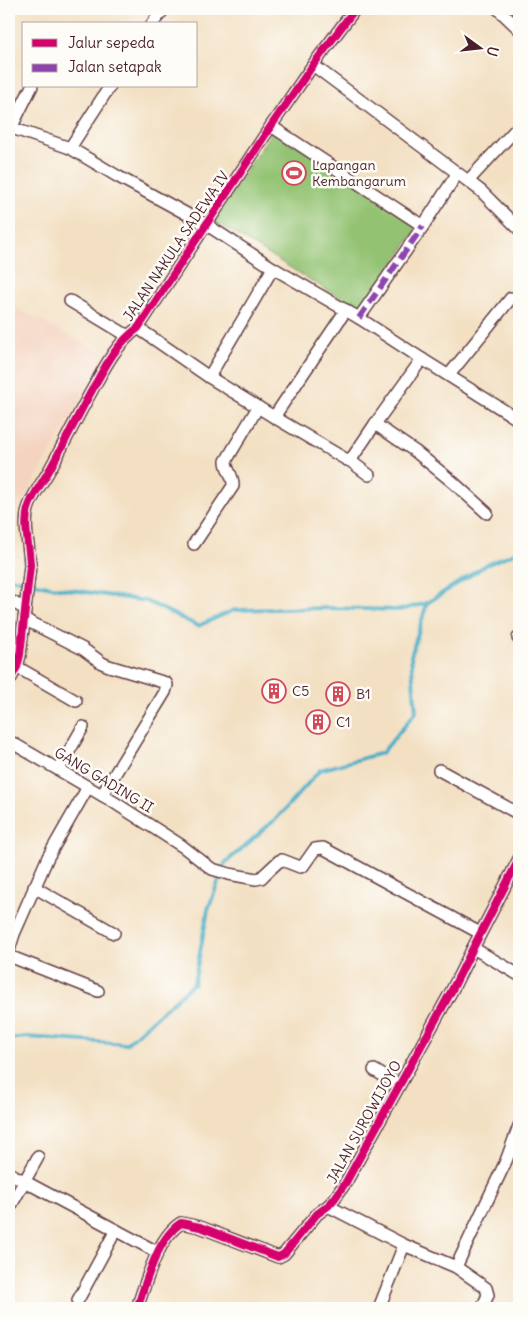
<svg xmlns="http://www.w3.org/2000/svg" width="528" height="1317" font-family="Delius,sans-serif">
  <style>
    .built { fill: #f4d3c0 }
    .green { fill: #93c372; stroke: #6e714e }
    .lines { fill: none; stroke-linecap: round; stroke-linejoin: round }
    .stream { stroke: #48afc7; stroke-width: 4 }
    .street-casing { stroke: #633c42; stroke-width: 14 }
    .street { stroke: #fff; stroke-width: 11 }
    .quiet { stroke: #8e44ad; stroke-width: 6; stroke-dasharray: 12 6; stroke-linecap: butt }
    .cycleway-casing { stroke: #fdfcf7; stroke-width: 11 }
    .cycleway { stroke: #d6006c; stroke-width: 8 }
    .labels { text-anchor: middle; stroke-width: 5; stroke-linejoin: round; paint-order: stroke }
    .poi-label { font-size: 14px; fill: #4a1f2b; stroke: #fdfcf7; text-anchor: start }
    .street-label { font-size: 14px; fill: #4a1f2b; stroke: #fdfcf7 }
  </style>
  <rect width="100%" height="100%" fill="#fdfcf7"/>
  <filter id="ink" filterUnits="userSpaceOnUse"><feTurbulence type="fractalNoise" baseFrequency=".02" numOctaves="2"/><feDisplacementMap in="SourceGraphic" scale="10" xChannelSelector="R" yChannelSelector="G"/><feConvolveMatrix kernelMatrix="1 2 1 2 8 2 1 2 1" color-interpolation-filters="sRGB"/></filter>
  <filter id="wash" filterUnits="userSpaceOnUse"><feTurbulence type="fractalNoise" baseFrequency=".0096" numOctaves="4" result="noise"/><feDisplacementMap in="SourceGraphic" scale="20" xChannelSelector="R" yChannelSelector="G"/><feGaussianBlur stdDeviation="1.12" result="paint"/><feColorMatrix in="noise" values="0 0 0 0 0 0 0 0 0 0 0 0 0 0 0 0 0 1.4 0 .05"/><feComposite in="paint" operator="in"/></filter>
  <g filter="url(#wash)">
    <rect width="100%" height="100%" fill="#f3e0c3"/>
    <!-- built -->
    <polygon class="built" points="9,304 106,355 14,516 9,517"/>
    <!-- green -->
    <polygon class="green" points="276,125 418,227 361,311 214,221"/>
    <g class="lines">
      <!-- stream -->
      <g class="stream">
        <polyline points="9,578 52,587 146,601 198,626 234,610 329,608 400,610 427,603"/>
        <polyline points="9,1039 27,1037 126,1044 194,983 208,910 225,863 277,818 320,770 382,753 416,712 411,656 427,603 486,565 519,551"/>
      </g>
    </g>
  </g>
  <g filter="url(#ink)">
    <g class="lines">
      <!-- street casing -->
      <g class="street-casing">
        <g id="street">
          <polyline points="498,9 519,29"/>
          <polyline points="152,24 164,9"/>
          <polyline points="313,65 468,181 481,191 519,229"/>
          <polyline points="271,126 423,226 457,174"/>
          <polyline points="9,127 70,148 117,176 207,225 273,268 359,318 422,359 519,420"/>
          <polyline points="11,128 32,86"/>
          <polyline points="70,148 110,86"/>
          <polyline points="468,181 519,126"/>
          <polyline points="70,301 128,336"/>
          <polyline points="359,318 423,226"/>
          <polyline points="138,328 209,377 274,417 347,460 352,458 375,424 422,359"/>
          <polyline points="449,375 511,298"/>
          <polyline points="209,377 273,268"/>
          <polyline points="274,417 346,310"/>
          <polyline points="375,424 416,452 454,483 487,513"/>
          <polyline points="349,460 369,475"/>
          <path d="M 194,544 L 233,486 C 234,476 226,470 226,461 L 258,407"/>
          <polyline points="9,600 25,609"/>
          <polyline points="24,619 83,649 102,663 109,666 166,683 167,685 165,692 102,795"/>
          <polyline points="518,638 519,639"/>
          <polyline points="17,667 76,701"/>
          <path d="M 9,681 L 17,667 L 20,655 L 30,566 C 30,548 23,527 28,509 C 32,495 43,482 50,469 C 64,444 77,417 91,392 C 105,367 115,345 138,328 L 271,126 L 313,65 L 355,9"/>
          <polyline points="9,741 112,801 182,846 212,869 229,874 256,879 261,878 265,874 279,861 282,860 300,867 303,866 315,849 323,848 480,933"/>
          <polyline points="59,769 83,727"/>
          <polyline points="439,770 519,814"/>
          <polyline points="34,887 114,933"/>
          <polyline points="473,948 519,975"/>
          <polyline points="9,950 14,934 48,857 88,787"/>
          <polyline points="9,956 98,991"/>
          <polyline points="374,1070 399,1085"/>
          <polyline points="9,1173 157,1252"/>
          <polyline points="328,1206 404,1245 456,1267 486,1288 488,1295 482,1308"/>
          <polyline points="9,1209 38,1157"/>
          <polyline points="456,1267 506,1161 519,1126"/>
          <polyline points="78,1300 116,1230"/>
          <path d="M 137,1308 C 146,1283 157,1238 181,1223 L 200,1227 L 278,1257 L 284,1254 L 317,1214 L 328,1206 L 335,1198 L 346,1182 L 452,990 L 473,948 L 519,859"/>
          <polyline points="379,1308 404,1245"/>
        </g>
      </g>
      <!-- street -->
      <use href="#street" class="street"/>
      <!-- quiet -->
      <polyline class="quiet" points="359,318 423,226"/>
      <!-- cycleway casing -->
      <g class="cycleway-casing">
        <g id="cycleway">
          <path d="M 9,681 L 17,667 L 20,655 L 30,566 C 30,548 23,527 28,509 C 32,495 43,482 50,469 C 64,444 77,417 91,392 C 105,367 115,345 138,328 L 271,126 L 313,65 L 355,9"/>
          <path d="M 137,1308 C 146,1283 157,1238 181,1223 L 200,1227 L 278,1257 L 284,1254 L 317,1214 L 328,1206 L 335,1198 L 346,1182 L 452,990 L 473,948 L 519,859"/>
        </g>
      </g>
      <!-- cycleway -->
      <use href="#cycleway" class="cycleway"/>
    </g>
  </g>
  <!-- icons -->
  <defs>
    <g id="stadium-ring" transform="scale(1.25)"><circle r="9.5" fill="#fdfcf7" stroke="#d1495b" stroke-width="1.5"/><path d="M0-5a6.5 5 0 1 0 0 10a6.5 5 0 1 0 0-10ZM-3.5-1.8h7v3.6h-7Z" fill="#d1495b"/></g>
    <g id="building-ring" transform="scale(1.25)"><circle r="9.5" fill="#fdfcf7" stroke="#d1495b" stroke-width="1.5"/><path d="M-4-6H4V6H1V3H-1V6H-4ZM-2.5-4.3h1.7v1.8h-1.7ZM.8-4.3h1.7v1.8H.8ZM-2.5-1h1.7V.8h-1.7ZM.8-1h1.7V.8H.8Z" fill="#d1495b"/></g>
  </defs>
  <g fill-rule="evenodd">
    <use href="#stadium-ring" x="294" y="173"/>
    <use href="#building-ring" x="274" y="691"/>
    <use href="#building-ring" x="338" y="694"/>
    <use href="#building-ring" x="318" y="722"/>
  </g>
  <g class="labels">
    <!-- poi labels -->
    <g class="poi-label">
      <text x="312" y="170">Lapangan<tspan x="312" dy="16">Kembangarum</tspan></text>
      <text x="292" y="696">C5</text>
      <text x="356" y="699">B1</text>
      <text x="336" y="727">C1</text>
    </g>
    <!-- street labels -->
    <g class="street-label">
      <text transform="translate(176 246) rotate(-56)" y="5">JALAN NAKULA SADEWA IV</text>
      <text transform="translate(104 780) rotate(31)" y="5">GANG GADING II</text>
      <text transform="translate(364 1122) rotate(-61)" y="5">JALAN SUROWIJOYO</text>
    </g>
  </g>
  <!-- margin -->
  <rect width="528" height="1317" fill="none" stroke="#fdfcf7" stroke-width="30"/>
  <!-- legend -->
  <rect x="22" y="22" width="175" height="65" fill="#fdfcf7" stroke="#b5a4a5"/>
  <rect x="32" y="39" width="25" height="8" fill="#d6006c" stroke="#b5a4a5"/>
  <text x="68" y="48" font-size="15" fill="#4a1f2b">Jalur sepeda</text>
  <rect x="32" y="64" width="25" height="8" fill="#8e44ad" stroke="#b5a4a5"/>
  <text x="68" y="72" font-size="15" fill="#4a1f2b">Jalan setapak</text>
  <!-- north arrow -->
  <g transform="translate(480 48) rotate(105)" stroke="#fdfcf7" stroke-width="4" paint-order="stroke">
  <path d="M0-4L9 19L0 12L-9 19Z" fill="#4a1f2b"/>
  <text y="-8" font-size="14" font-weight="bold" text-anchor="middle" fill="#4a1f2b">U</text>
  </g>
</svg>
